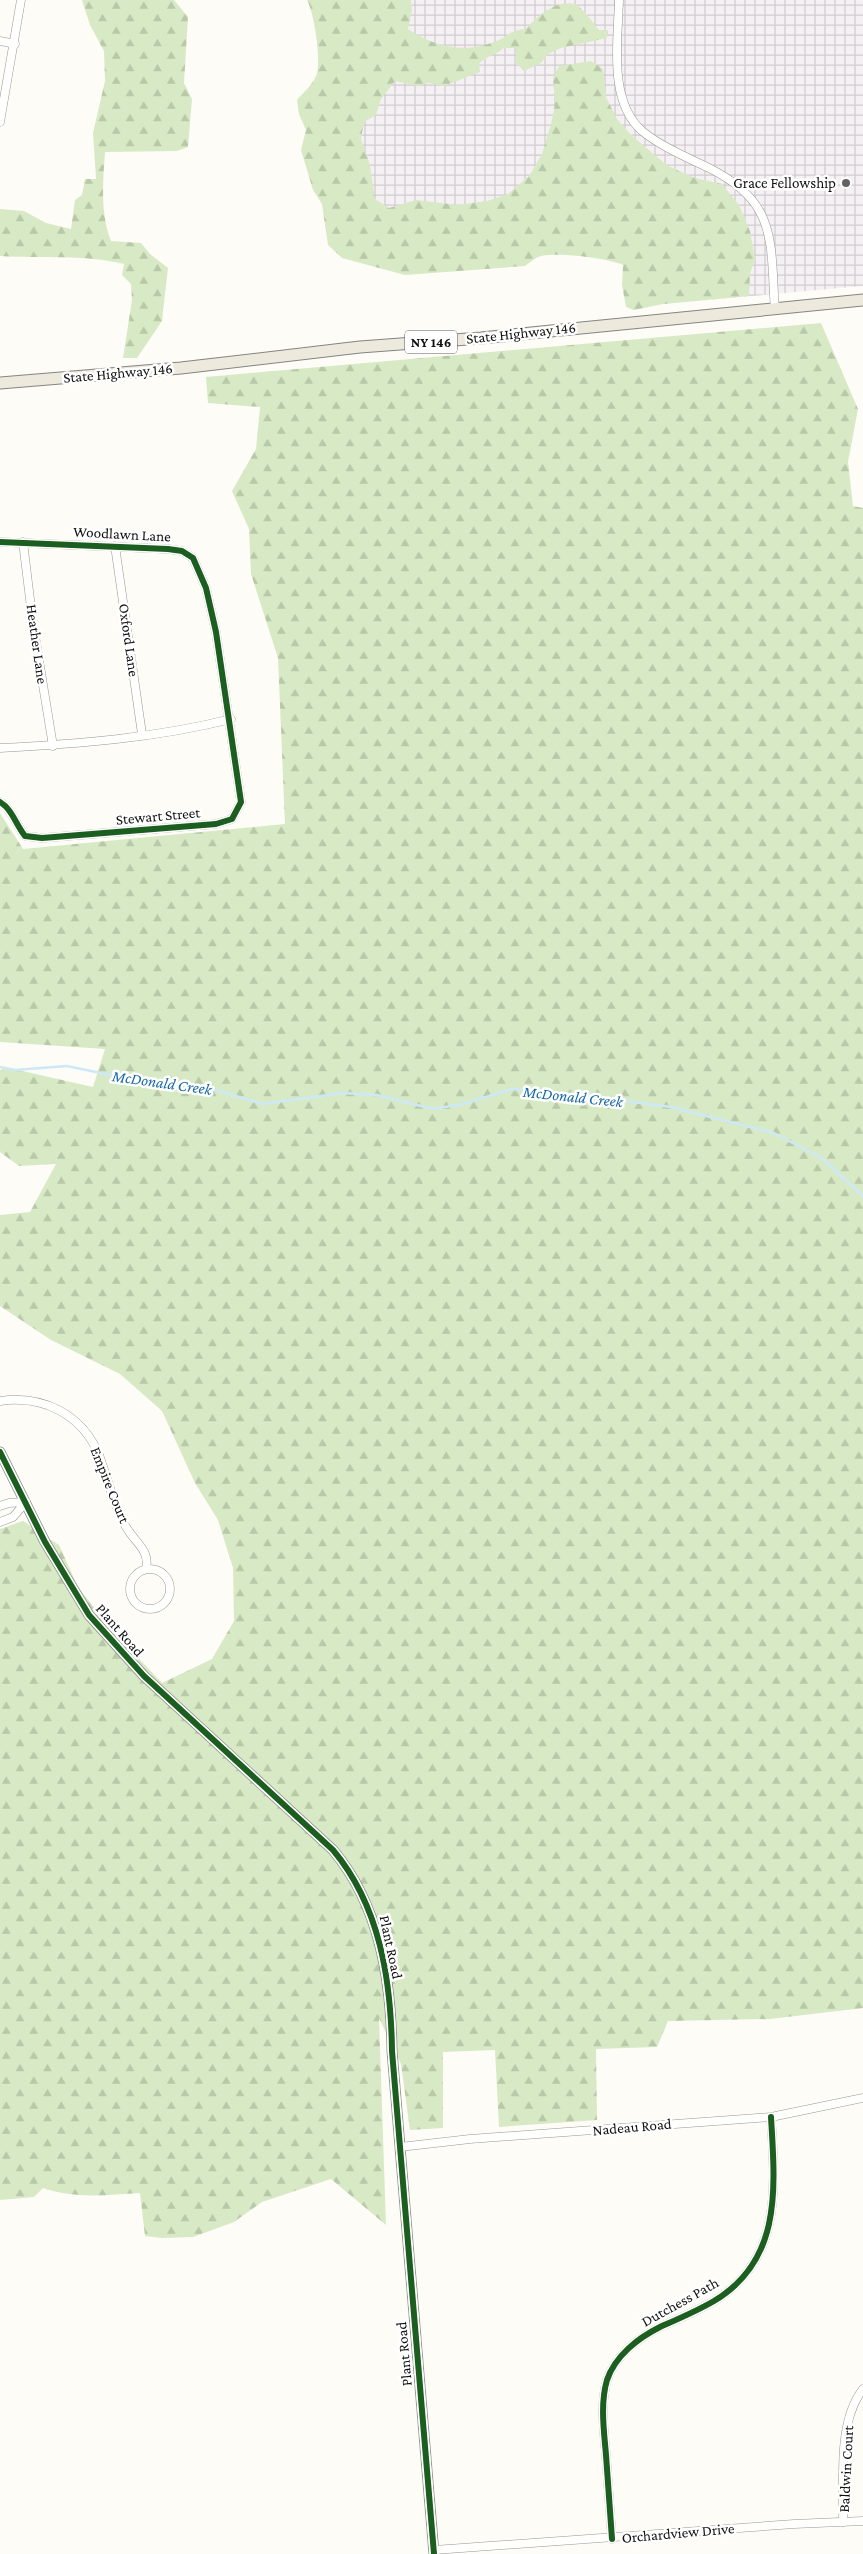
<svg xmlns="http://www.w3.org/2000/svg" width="863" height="2554" font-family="'Crimson Pro',serif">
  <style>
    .industrial { fill: url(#industrial-grid) }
    .forest { fill: url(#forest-firs) }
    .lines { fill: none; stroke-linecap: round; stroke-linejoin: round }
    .stream { stroke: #cde8f7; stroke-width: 2.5 }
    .minor-casing { stroke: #979795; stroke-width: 9 }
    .tertiary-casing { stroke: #979795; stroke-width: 11 }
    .primary-casing { stroke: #858482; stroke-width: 13 }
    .minor { stroke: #fffffe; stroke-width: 8 }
    .tertiary { stroke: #fffffe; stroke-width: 9 }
    .primary { stroke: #ede9dc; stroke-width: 11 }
    .cycleway-casing { stroke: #fff; stroke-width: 9 }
    .cycleway { stroke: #1b5e20; stroke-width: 6 }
    .poi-dot { fill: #646362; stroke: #fff; stroke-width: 2 }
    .labels { text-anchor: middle; stroke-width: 5; stroke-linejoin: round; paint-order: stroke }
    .shield { fill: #fff; stroke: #585858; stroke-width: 1 }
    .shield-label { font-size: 14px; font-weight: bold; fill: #111 }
    .poi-label { font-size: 15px; fill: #111; stroke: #fff; text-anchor: end }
    .street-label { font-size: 15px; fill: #111; stroke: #fff }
    .water-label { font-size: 16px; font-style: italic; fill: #1768a6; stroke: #fff }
  </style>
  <defs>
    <pattern id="industrial-grid" width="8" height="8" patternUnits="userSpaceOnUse" patternTransform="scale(1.25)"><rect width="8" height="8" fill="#f5f0f3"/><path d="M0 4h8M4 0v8" fill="none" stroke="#d1cdcf"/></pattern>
    <pattern id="forest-firs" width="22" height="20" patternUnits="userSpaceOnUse" patternTransform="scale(1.25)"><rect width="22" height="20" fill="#d8eac5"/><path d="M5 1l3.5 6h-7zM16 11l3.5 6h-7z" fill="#b8c8a8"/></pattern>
  </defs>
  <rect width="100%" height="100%" fill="#fdfcf7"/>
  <!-- industrial -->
  <polygon class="industrial" points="388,0 863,0 863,286 663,304 644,183 366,216 353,116"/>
  <!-- forest -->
  <g class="forest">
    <path d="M 82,0 L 174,0 L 188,17 L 184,83 L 192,99 L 188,147 L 177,151 L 105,152 C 103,181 100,214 111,241 L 141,243 L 150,254 L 168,268 L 162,321 L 137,358 L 123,358 L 132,300 L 131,284 L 122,275 L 124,264 C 83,254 41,259 0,256 L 0,209 L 24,211 L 46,223 L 71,229 L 75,200 L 82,195 L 85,179 L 96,179 L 93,133 L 105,81 L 104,51 L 90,25 Z"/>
    <path d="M 307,0 L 411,0 L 412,11 L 408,29 C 433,46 464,54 494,42 C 509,37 508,30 526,29 C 537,16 556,0 575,4 C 584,9 592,22 599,30 L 608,30 L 607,38 L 561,48 L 548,54 L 541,63 L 524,71 L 516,63 L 516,48 L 504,48 C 496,55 486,56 479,64 L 480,72 L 444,86 L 428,83 L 418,86 L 395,81 L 381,99 L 376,115 L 364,122 L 361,139 L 370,165 L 375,199 L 389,208 L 416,200 L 458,205 L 487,201 L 508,194 L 529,176 L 542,154 L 551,124 L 555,105 L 553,78 L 559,66 L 591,61 L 603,69 L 606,97 L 617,119 L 631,135 L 668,166 L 695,178 L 722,184 L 739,205 L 750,231 L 755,259 L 750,274 L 749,296 L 663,304 L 634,310 L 626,307 L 622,285 L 623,265 C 608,258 553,251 538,257 C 534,259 529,263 525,266 L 405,275 L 342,258 L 328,245 L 322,204 L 313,190 L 301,150 L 306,130 L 299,114 L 297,100 C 303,93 311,86 315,78 C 323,66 314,12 307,0 Z"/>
    <path d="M 821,323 L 858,409 L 848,462 L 853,506 L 863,508 L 863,2008 L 770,2019 L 668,2021 L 657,2047 L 596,2049 L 597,2120 L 499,2127 L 495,2050 L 443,2052 L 443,2128 L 410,2130 L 401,2064 L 379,2018 L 386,2225 L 331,2179 L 262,2202 L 234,2222 L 193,2237 L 162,2238 L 145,2236 L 140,2193 C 107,2195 74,2199 43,2188 L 34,2197 L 0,2200 L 0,1529 L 23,1521 L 59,1545 L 78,1587 L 111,1629 L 162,1683 L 212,1659 L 234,1621 L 233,1568 L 218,1520 L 195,1483 L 162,1411 L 120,1374 L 51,1340 L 0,1306 L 0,1215 L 30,1212 L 56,1164 L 19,1166 L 0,1152 L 0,1070 L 5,1067 L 93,1087 L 105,1049 L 0,1042 L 0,813 L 23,849 L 285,824 L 278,658 L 251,574 L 249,529 L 232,491 L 256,449 L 260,407 L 208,403 L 206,377 Z"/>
  </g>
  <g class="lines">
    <!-- stream -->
    <polyline class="stream" points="0,1067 15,1070 67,1066 139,1081 206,1087 262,1104 343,1093 377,1095 433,1109 463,1104 512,1089 573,1094 671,1107 774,1133 823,1159 863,1196"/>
    <!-- minor casing -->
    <g class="minor-casing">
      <g id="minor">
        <path d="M 619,0 C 618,40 608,101 642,131 C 662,147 686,157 709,168 C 729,178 749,191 760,212 C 775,239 772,278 775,309"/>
        <polyline points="0,41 15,44"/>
        <polyline points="0,122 21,0"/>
        <path d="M 0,542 L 168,549 L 182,551 L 193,558 L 206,588 L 216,632 L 241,802 L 232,819 L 216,824 L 42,838 L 25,836 C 16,825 12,809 0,802"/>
        <polyline points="23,542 33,624 53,746"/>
        <polyline points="115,546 142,734"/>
        <path d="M 0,748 C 77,744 156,738 231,719"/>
        <path d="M 0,1401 C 43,1395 82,1414 99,1455 C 106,1474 111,1494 119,1513 C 122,1518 124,1525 128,1530 C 137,1544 150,1551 146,1569"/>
        <polyline points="0,1506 9,1503 26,1502"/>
        <polyline points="0,1522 13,1517 26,1502"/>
        <circle cx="150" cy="1589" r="20"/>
        <polyline points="400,2147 470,2139 771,2117 863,2098"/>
        <path d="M 843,2522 C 844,2482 837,2422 863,2389"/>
        <path d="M 612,2539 C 610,2511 608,2483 606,2455 C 604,2431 600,2404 607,2380 C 615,2356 638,2338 660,2327 C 678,2319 697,2311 714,2301 C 783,2260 775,2186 771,2117"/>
        <polyline points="434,2550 794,2524 863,2521"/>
      </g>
    </g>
    <!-- tertiary casing -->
    <g class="tertiary-casing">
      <path id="tertiary" d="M 0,1452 L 45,1542 L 89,1615 L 144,1676 L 333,1850 C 380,1906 391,1980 392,2051 L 434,2554"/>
    </g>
    <!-- primary casing -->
    <g class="primary-casing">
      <polyline id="primary" points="0,383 181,368 360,347 481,338 863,300"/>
    </g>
    <!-- minor -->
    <use href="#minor" class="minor"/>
    <!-- tertiary -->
    <use href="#tertiary" class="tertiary"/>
    <!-- primary -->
    <use href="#primary" class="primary"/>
    <!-- cycleway casing -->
    <g class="cycleway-casing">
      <g id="cycleway">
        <path d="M 0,542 L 168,549 L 182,551 L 193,558 L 206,588 L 216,632 L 241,802 L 232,819 L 216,824 L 42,838 L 25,836 C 16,825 12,809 0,802"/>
        <path d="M 0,1452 L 45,1542 L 89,1615 L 144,1676 L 333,1850 C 380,1906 391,1980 392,2051 L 434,2554"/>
        <path d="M 612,2539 C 610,2511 608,2483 606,2455 C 604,2431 600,2404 607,2380 C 615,2356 638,2338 660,2327 C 678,2319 697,2311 714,2301 C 783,2260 775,2186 771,2117"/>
      </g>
    </g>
    <!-- cycleway -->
    <use href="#cycleway" class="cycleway"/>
  </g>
  <!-- markers -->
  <circle class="poi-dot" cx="846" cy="183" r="5"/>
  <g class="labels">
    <!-- shield labels -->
    <rect class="shield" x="405" y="330.5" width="52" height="23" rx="4"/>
    <g class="shield-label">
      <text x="431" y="347">NY 146</text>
    </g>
    <!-- poi labels -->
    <g class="poi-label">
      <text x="836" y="188">Grace Fellowship</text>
    </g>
    <!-- street labels -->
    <g class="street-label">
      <text transform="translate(521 333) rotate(-6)" y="5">State Highway 146</text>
      <text transform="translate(118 373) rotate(-5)" y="5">State Highway 146</text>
      <text transform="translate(122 534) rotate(3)" y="5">Woodlawn Lane</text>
      <text transform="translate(129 640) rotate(82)" y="5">Oxford Lane</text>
      <text transform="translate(37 644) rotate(82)" y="5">Heather Lane</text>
      <text transform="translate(158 816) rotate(-5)" y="5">Stewart Street</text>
      <text transform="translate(110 1485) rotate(68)" y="5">Empire Court</text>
      <text transform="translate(120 1630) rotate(49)" y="5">Plant Road</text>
      <text transform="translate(391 1947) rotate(78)" y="5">Plant Road</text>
      <text transform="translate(632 2127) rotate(-5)" y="5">Nadeau Road</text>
      <text transform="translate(680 2302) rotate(-29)" y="5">Dutchess Path</text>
      <text transform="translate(404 2354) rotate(-95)" y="5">Plant Road</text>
      <text transform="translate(846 2469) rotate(-87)" y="5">Baldwin Court</text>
      <text transform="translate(678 2533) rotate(-5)" y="5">Orchardview Drive</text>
    </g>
    <!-- water labels -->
    <g class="water-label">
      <text transform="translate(162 1082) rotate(8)" y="6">McDonald Creek</text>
      <text transform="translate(573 1096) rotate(6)" y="6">McDonald Creek</text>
    </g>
  </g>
</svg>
